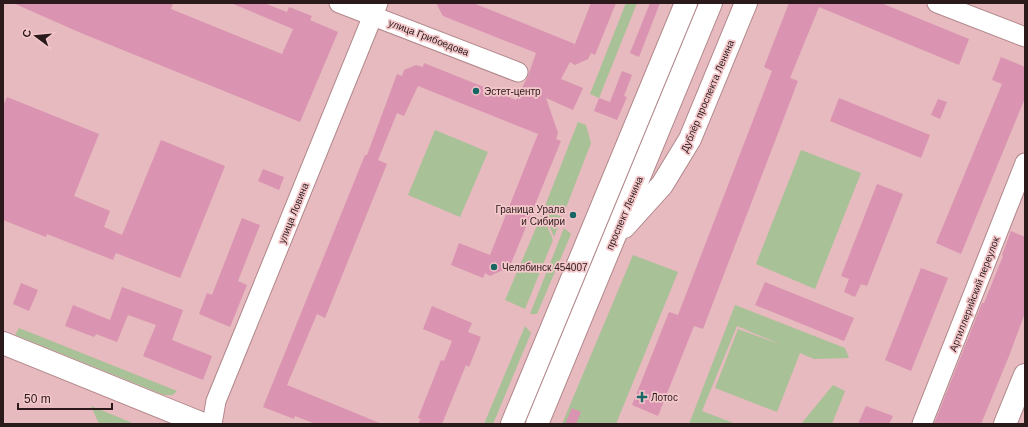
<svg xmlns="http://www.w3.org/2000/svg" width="1028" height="427" font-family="Arial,sans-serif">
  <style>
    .green { fill: #a8c197 }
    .building { fill: #da93b1 }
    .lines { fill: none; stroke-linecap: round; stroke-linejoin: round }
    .minor-casing { stroke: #b1878b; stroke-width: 21 }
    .major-casing { stroke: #b1878b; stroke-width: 24 }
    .minor { stroke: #fff; stroke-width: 19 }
    .major { stroke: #fff; stroke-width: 22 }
    .poi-dot { fill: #196765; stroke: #f4c7ca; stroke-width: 1.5 }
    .labels { text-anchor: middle; stroke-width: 3.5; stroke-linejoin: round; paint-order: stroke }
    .street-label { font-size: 10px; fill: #2a1a1c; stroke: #f4c7ca }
    .poi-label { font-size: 10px; fill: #2a1a1c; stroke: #f4c7ca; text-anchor: start }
  </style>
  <rect width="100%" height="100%" fill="#e6babe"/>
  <!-- green -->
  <g class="green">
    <polygon points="626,3 637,3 599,98 590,94"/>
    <polygon points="578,122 586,125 591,143 564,213 545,206"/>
    <polygon points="435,130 488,152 460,217 408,195"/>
    <polygon points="801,150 861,173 815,289 756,264"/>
    <polygon points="544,209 562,217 554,237 543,210"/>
    <polygon points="542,214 553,240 525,309 505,300"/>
    <polygon points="564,228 571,234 537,314 530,314"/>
    <polygon points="633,255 678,272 616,424 562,424"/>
    <polygon points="735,305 845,348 849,358 814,359 800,353 777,412 715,388 738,329 782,345 737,326 702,411 736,424 689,424"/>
    <polygon points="525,326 531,333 493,424 484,424"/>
    <polygon points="19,328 177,391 173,395 164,395 15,335"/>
    <polygon points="833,385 845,391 832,424 801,424"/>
    <polygon points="91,406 135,424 99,424"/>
  </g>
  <!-- building -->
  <g class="building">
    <polygon points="13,3 173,3 171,9 282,54 293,29 231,3 264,3 287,12 289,7 312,16 310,20 338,32 300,122 81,33"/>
    <polygon points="436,3 473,3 575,44 591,3 616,3 595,55 591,53 588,59 575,65 570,62 561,79 583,88 573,110 546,98 558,133 556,139 561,141 510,266 505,264 503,270 490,276 485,273 483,278 451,265 459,243 490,255 538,134 418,86 404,116 397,113 378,160 387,164 325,318 317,314 287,385 382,424 316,424 295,416 294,419 263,407 365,155 367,155 397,74 402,76 404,70 416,65 423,67 424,63 516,100 528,76 536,53 443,16"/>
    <polygon points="650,3 660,3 639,57 630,53"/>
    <polygon points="789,3 881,3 969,39 959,65 819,7 790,78 798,81 703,329 694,326 658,416 632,405 669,312 678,315 772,71 764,67"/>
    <polygon points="1001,57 1025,67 1025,98 961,254 936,243 1002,84 992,80"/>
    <polygon points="622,71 632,75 624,96 627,97 617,120 594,111 599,98 610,102"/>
    <polygon points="7,97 99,134 74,196 110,211 104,227 122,235 161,140 225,166 180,278 116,253 113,260 47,234 46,237 3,220 3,106"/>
    <polygon points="839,98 930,135 921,158 830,121"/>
    <polygon points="938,99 947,102 940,119 931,115"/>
    <polygon points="263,169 284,177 279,190 258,181"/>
    <polygon points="877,184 903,194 867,286 861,284 855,297 844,292 849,279 841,276"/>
    <polygon points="242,218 260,225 238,281 247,285 230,327 199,314 207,293 212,295"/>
    <polygon points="1011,231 1025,237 1025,313 1009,356 981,424 934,424 982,303 984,303 1003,256 1002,255"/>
    <polygon points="921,268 948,278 911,371 885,360"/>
    <polygon points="765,282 854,318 844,341 755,305"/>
    <polygon points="21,283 38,290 29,311 13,304"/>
    <polygon points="122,287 183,310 172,340 212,356 203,380 143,356 156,325 128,315 117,342 96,334 94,337 65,326 73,305 110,320"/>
    <polygon points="432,306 472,323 468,332 481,337 469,367 466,365 442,424 418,424 421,419 418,418 441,360 444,361 452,341 423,329"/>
    <polygon points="866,406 893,416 889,424 858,424"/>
    <polygon points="572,408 581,412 576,424 565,424"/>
  </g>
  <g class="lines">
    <!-- minor casing -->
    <g class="minor-casing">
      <g id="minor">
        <polyline points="339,3 518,72"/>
        <polyline points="937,3 1025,37"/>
        <polyline points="212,424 216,401 236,352 378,3"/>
        <polyline points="922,424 1025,163"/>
      </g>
    </g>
    <!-- major casing -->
    <g class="major-casing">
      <g id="major">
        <polyline points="624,227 662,185 690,139 746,3"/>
        <polyline points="3,343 203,424"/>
        <polyline points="512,424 686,3"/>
        <polyline points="537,424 711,3"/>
        <polyline points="1005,424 1025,375"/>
      </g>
    </g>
    <!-- minor -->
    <use href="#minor" class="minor"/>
    <!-- major -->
    <use href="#major" class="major"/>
  </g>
  <!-- markers -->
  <g class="poi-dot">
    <circle cx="476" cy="91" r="4"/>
    <circle cx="573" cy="215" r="4"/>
    <circle cx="494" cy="267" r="4"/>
    <path d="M640 391h4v4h4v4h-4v4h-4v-4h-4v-4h4z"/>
  </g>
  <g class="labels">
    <!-- street labels -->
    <g class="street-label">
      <text transform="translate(429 37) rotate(21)" y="4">улица Грибоедова</text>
      <text transform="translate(707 96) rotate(-67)" y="4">Дублёр проспекта Ленина</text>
      <text transform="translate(293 213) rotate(-68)" y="4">улица Ловина</text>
      <text transform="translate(624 213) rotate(-67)" y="4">проспект Ленина</text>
      <text transform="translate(974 294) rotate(-69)" y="4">Артиллерийский переулок</text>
    </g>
    <!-- poi labels -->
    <g class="poi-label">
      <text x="484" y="95">Эстет-центр</text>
      <text x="565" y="213" text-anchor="end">Граница Урала<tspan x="565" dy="12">и Сибири</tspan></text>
      <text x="502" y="271">Челябинск 454007</text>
      <text x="651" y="401">Лотос</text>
    </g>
  </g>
  <!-- border -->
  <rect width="1028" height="427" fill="none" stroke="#2a1a1c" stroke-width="8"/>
  <!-- north arrow -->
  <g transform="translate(36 36) rotate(286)" stroke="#f4c7ca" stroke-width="3" paint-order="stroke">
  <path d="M0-3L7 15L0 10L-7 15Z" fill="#2a1a1c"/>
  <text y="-6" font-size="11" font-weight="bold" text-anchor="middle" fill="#2a1a1c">С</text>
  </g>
  <!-- scale -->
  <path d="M18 403v6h94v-6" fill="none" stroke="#2a1a1c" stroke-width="2"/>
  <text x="24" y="403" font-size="12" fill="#2a1a1c" stroke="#f4c7ca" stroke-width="3" paint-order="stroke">50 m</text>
</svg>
